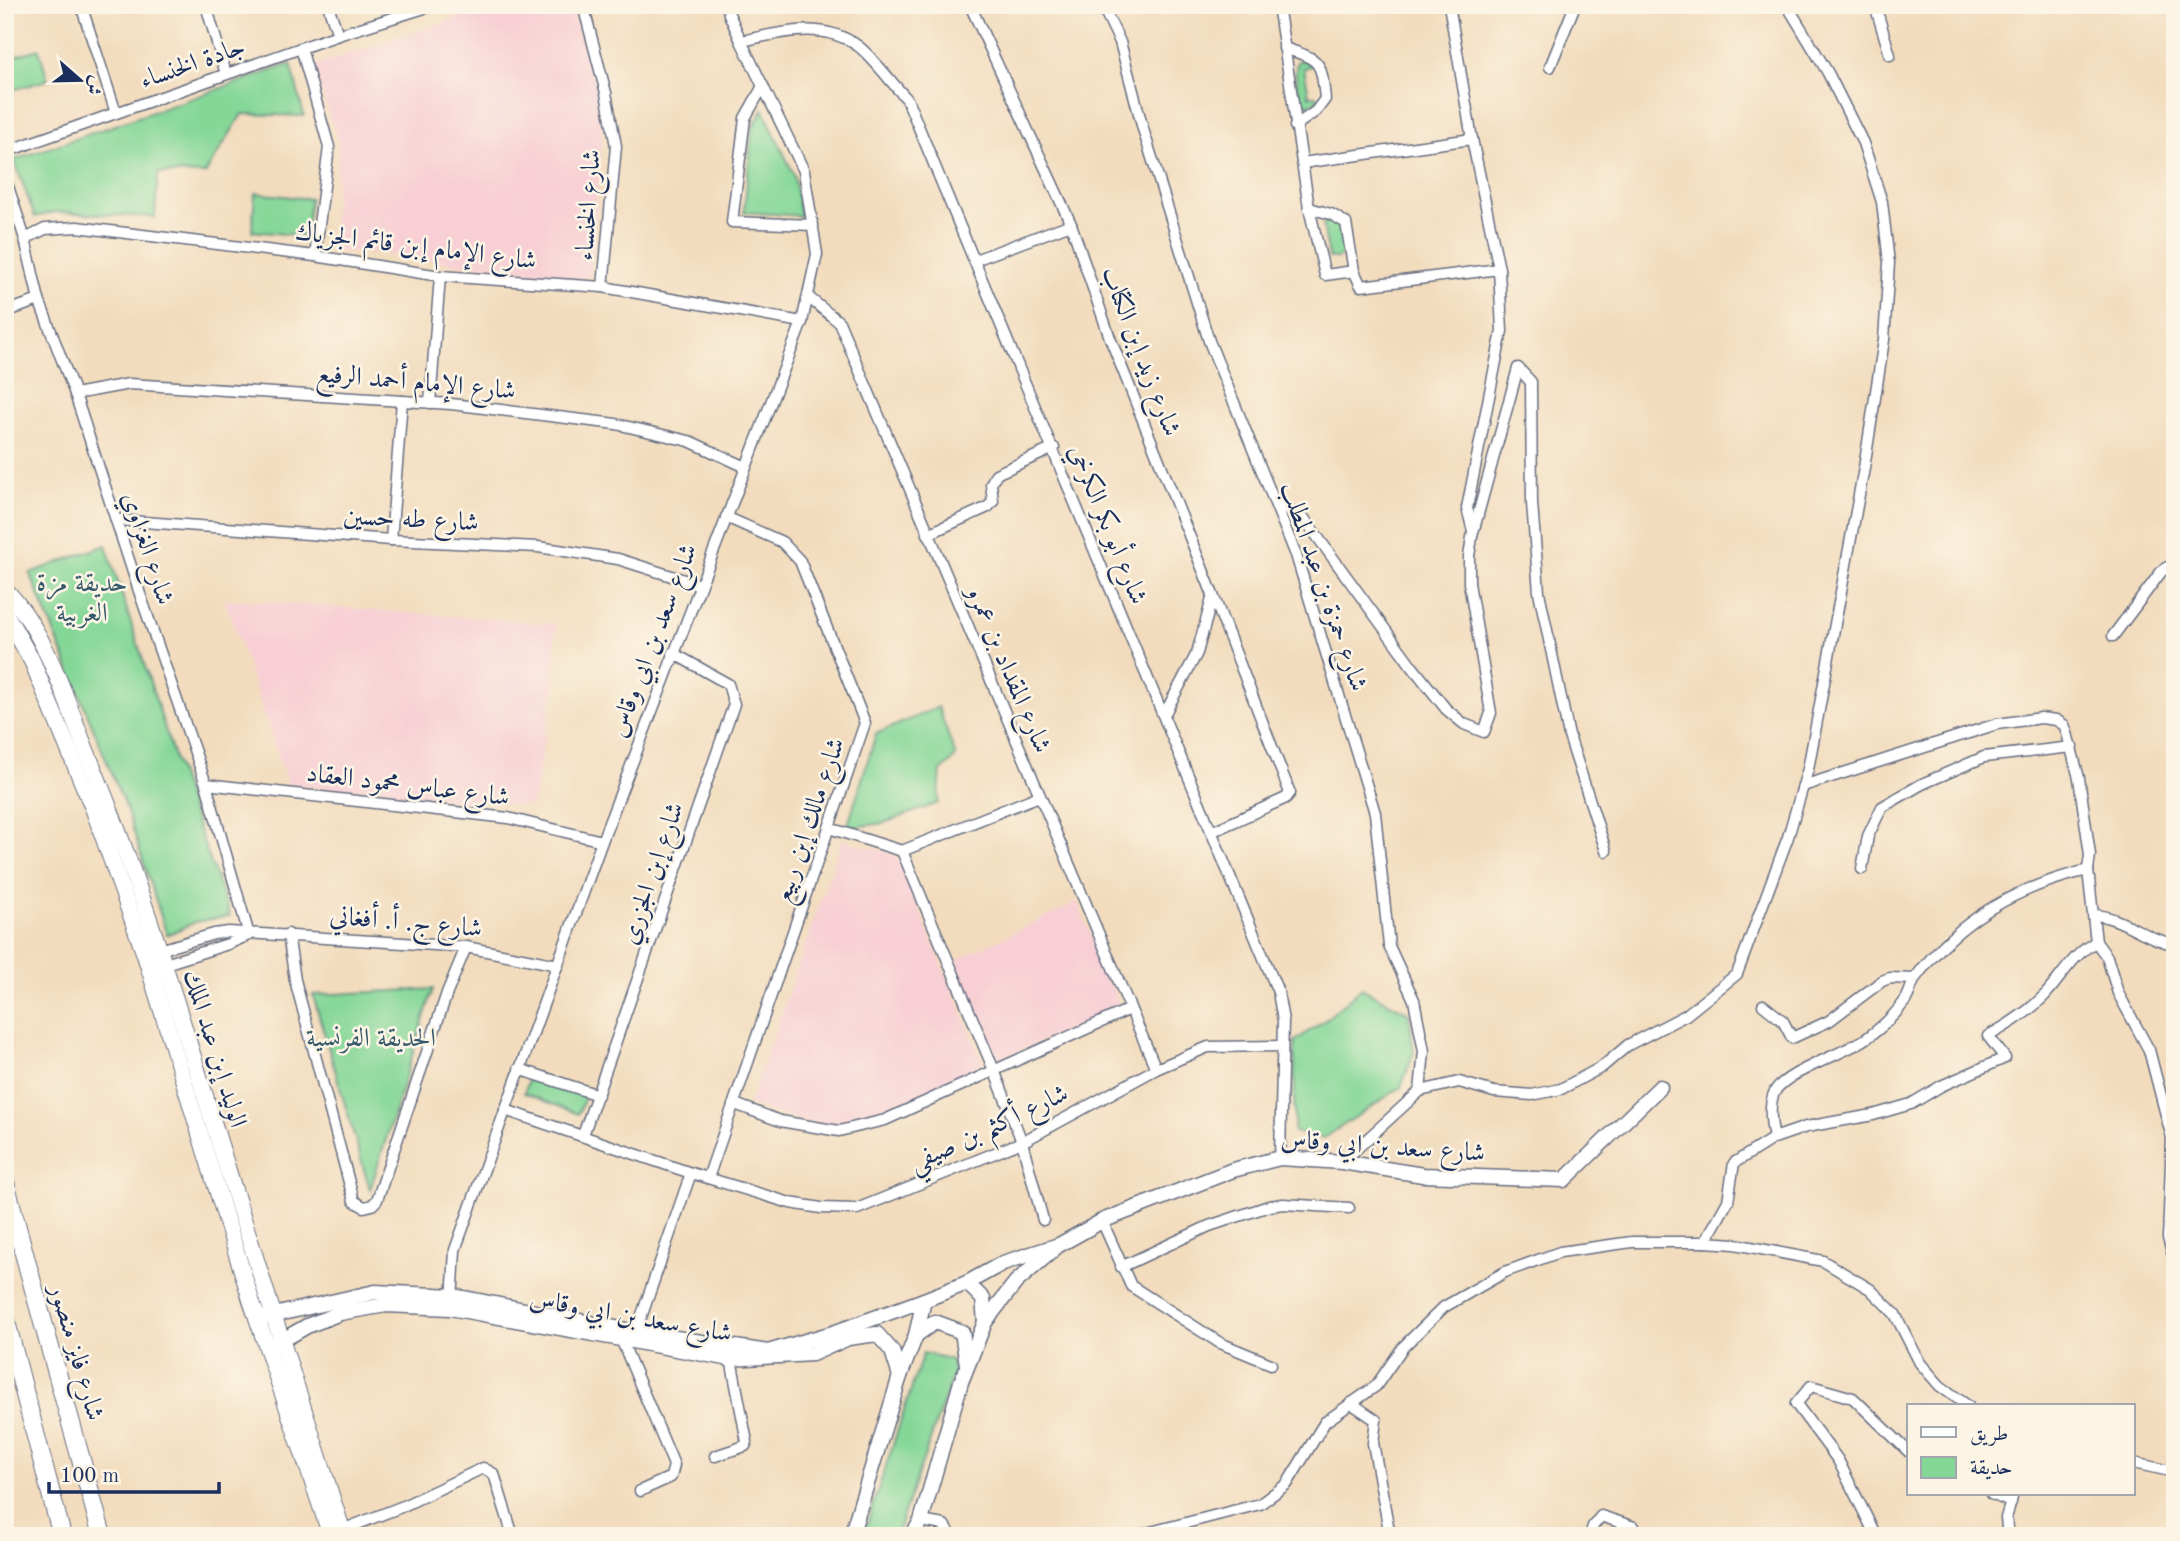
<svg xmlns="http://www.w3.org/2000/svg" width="2180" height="1541" font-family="'Old Standard TT',Amiri,serif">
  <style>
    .built { fill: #f7cfd4 }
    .green { fill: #85d798; stroke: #50837b; stroke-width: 2 }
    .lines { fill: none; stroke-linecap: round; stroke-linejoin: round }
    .minor-casing { stroke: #666c7f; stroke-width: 13 }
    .tertiary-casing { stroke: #666c7f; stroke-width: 17 }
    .secondary-casing { stroke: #666c7f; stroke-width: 18 }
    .trunk-casing { stroke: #666c7f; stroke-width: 20 }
    .minor { stroke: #fff; stroke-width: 10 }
    .tertiary { stroke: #fff; stroke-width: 14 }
    .secondary { stroke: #fff; stroke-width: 16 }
    .trunk { stroke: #fff; stroke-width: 18 }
    .labels { text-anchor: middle; stroke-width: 5; stroke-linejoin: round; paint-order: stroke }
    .street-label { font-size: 26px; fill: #1b2f5e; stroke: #fcf5e5 }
    .park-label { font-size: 26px; fill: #36596c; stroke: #fcf5e5 }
  </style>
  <rect width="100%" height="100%" fill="#fcf5e5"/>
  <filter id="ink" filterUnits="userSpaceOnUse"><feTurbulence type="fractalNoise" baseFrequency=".0143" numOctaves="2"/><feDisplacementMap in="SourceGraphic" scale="14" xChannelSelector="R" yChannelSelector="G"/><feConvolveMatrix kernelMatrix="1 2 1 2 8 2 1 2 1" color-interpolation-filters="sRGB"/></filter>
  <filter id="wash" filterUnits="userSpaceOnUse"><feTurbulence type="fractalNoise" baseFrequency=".00686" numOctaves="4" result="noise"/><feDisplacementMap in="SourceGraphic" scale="28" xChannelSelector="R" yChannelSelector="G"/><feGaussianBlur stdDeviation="1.57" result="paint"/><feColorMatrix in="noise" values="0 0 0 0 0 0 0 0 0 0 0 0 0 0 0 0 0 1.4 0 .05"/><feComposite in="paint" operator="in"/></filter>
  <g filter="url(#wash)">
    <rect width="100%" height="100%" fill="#f2dcbd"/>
    <!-- built -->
    <g class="built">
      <polygon points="496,5 570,5 604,110 591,276 577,279 369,252 331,251 339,145 313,66"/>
      <polygon points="225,599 555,624 555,681 532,806 288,785"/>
      <polygon points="842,840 896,855 986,1070 860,1122 822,1127 749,1105"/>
      <polygon points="1077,902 1121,1009 997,1060 956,960"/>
    </g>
    <!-- green -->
    <g class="green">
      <polygon points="39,49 48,80 5,92 5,59"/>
      <path d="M 1302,60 L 1312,64 L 1312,66 L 1304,68 L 1309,96 L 1317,96 L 1318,101 L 1307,105 C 1297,98 1293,71 1298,61 Z"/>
      <polygon points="291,64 304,116 242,114 205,174 158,173 155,217 55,212 35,217 14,160"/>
      <polygon points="763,109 794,175 801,216 744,212 752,129"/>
      <polygon points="255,193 310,199 306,236 252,231"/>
      <polygon points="1328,220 1340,226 1344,253 1338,258 1329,258 1323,224"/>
      <polygon points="106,545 187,797 230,916 195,922 167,935 127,811 30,573"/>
      <polygon points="938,707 956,757 941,771 938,803 884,823 847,828 876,734"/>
      <polygon points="1361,988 1409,1013 1414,1052 1401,1087 1324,1138 1294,1132 1295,1041 1324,1021"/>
      <polygon points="433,989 370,1190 313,995"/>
      <polygon points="530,1076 586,1095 578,1114 524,1093"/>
      <polygon points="923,1353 950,1359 954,1372 896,1536 863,1536"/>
    </g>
  </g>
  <g filter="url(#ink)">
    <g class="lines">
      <!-- minor casing -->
      <g class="minor-casing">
        <g id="minor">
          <polyline points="81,5 116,113"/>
          <polyline points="206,5 226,74"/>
          <polyline points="328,5 338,35"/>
          <polyline points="583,5 606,93 616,146 603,287"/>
          <polyline points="970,5 1071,224 1110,338 1213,595 1197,653 1164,715"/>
          <polyline points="1102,5 1120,42 1143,129 1209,341 1296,555 1375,813 1389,946 1414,1000 1424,1051 1420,1091 1342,1162"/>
          <polyline points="1278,5 1309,208 1325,275 1354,271"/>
          <polyline points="1875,5 1890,55"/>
          <path d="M 741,41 C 781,33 821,20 858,46 C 873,57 893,85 907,99 L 1278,992 L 1283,1021 L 1280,1158"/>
          <polyline points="301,48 329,147 315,256"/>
          <path d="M 1284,48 C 1321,60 1321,60 1325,99 L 1316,111 L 1295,126"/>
          <polyline points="1550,67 1575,5"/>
          <polyline points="763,86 745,118 732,222 813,225"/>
          <polyline points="5,152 338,35 434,5"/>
          <polyline points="1302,163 1472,139"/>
          <polyline points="5,177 25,239 39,300 75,394 140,594 206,784 249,935"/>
          <polyline points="1309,208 1331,214 1346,223 1354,271 1361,286 1499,269"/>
          <polyline points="25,239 45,229 77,227 315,256 440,276 603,287 802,322"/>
          <polyline points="975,260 1071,224"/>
          <polyline points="808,297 839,322 1156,1069"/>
          <polyline points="5,312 39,300"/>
          <polyline points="75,394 129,384 451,404 616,424 689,441 746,467"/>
          <polyline points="430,403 440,276"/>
          <polyline points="1274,501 1303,517 1411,665 1446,709 1464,724 1484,732 1491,713 1469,583 1469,556 1473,531 1467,508 1502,331 1499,269 1472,139 1449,5"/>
          <polyline points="116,520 391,540 538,547 618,559 700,585"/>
          <polyline points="1474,529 1518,368 1531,382 1532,503 1539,592 1569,736 1606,851"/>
          <polyline points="928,534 988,507 993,501 991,484 996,474 1054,448"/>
          <polyline points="391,540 402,401"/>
          <polyline points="2113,636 2161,572 2175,562"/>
          <polyline points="206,784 508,818 602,841"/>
          <polyline points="829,828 902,851 1039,796"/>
          <polyline points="1211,832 1286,798 1290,793 1213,595"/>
          <polyline points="902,851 996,1075 1022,1142 1043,1220"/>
          <polyline points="1862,869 1868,836 1882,807 1922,784 1984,757 2072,747"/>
          <path d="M 2094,915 C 2124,917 2145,940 2175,944"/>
          <polyline points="288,934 295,980 354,1201 364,1207 372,1205 377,1200 447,993 466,947"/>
          <polyline points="2096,942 2107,957 2118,993 2149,1050 2172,1138 2168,1238 2175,1263"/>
          <polyline points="153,952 214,934 229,932 466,947 558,965"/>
          <polyline points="159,966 228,944 249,935"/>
          <polyline points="1763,1005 1783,1021 1792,1038 1829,1021 1882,981 1890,978 1914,979"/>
          <polyline points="519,1069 598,1095"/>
          <polyline points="1420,1091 1459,1082 1494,1092 1532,1095 1561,1089 1602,1067 1628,1045 1686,1015 1737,974 1788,837 1808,769 1864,468 1884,340 1889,263 1882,202 1863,143 1828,73 1787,5"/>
          <polyline points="735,1104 780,1121 839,1131 885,1120 1130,1009"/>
          <polyline points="505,1110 691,1173 790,1203 821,1208 857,1209 1022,1142 1156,1069 1208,1047 1281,1046"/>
          <polyline points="583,1135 734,704 728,684 673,653"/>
          <path d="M 1774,1138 C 1771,1124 1768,1104 1775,1091 C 1786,1072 1846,1053 1867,1038 C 1881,1028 1895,1015 1905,1001 C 1910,994 1911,984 1916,977 C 1960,918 2017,887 2088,870"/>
          <polyline points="708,1178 865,723 800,561 782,542 726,517"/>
          <polyline points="1102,1221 1131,1286 1220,1343 1271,1364"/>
          <path d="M 1705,1242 L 1728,1201 L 1734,1163 L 1774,1138 L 1806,1127 L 1873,1115 L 1911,1104 L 1941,1086 L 2005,1058 L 1988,1036 C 2010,1024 2029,1012 2046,994 C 2063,975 2074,953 2096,942 L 2088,870 L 2090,855 L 2079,778 L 2067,733 L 2064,725 L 2056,720 L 2041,718 L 1997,724 L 1803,786"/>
          <polyline points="1121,1267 1209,1226 1269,1206 1283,1204 1349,1208"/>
          <polyline points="452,1302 455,1250 602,841 802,322 817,254 804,171 741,41 729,14 727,5"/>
          <polyline points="636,1332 691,1173"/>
          <polyline points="621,1339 674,1465 671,1477 640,1491"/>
          <polyline points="1351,1403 1376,1420 1373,1443 1390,1536"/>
          <polyline points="715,1456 745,1446 747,1442 731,1359"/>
          <polyline points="2133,1463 2175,1472"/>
          <polyline points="1991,1494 2011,1502"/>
          <polyline points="921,1521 944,1525 952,1536"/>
          <polyline points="342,1530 401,1507 483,1468 494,1474 513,1536"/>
          <polyline points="1135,1536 1260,1504 1287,1484 1325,1422 1376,1386 1403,1347 1444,1307 1505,1272 1560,1252 1632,1242 1705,1242 1735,1244 1823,1261 1870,1289 1895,1314 1920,1363 1940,1386 1968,1406"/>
          <polyline points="1590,1536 1593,1526 1601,1516 1634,1527 1638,1536"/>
          <polyline points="1876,1536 1838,1460 1796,1404 1811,1386 1853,1398 1909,1452"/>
          <polyline points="2008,1536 2006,1518 2013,1494"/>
        </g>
      </g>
      <!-- tertiary casing -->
      <g class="tertiary-casing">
        <g id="tertiary">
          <polyline points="967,1283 983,1299 985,1322"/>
          <polyline points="265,1317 375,1292 454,1296 636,1332 768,1352 833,1333 924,1300 967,1283 1003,1263 1059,1245 1102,1221 1233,1170 1280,1158 1342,1162 1423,1175 1564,1180 1660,1087"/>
          <polyline points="916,1335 935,1322 962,1332 967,1365"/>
          <polyline points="272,1346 307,1326 340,1313 386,1305 450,1308 731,1359 812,1354 848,1338 877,1334 892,1351 900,1376"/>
          <polyline points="851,1536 900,1376 916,1335 924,1300"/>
          <polyline points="912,1536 921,1521 961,1382 985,1322 1016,1282 1054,1249"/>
        </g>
      </g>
      <!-- secondary casing -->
      <g class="secondary-casing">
        <g id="secondary">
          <path d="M 5,590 C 46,630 66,702 88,755 C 145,892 186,1035 230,1177 C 267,1297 306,1416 344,1536"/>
          <polyline points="5,613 32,661 95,813 145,955 251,1300 331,1536"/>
        </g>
      </g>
      <!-- trunk casing -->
      <g class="trunk-casing">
        <g id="trunk">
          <path d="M 5,1182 C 36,1300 70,1418 102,1536"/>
          <polyline points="5,1318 62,1536"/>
        </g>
      </g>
      <!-- minor -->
      <use href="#minor" class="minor"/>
      <!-- tertiary -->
      <use href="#tertiary" class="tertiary"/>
      <!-- secondary -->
      <use href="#secondary" class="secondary"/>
      <!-- trunk -->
      <use href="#trunk" class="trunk"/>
    </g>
  </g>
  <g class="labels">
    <!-- street labels -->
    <g class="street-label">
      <text transform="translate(192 62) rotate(-19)" y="9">جادة الخنساء</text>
      <text transform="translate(587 205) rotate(-86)" y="9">شارع الخنساء</text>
      <text transform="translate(416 245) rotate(7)" y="9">شارع الإمام إبن قائم الجزياك</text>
      <text transform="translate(1142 351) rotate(69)" y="9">شارع زيد إبن الكتاب</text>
      <text transform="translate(416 381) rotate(5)" y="9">شارع الإمام أحمد الرفيع</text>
      <text transform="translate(411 518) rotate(3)" y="9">شارع طه حسين</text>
      <text transform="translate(1109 524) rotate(68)" y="9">شارع أبو بكر الكرخي</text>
      <text transform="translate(149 548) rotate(72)" y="9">شارع الغزاوي</text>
      <text transform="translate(1325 586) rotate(71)" y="9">شارع حمزة بن عبد المطلب</text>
      <text transform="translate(652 640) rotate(-69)" y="9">شارع سعد بن ابي وقاس</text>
      <text transform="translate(1010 669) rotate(67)" y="9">شارع المقداد بن عمرو</text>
      <text transform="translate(408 784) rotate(7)" y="9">شارع عباس محمود العقاد</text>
      <text transform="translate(808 820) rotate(-71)" y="9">شارع مالك إبن ربيع</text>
      <text transform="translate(651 873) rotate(-71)" y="9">شارع إبن الجزري</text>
      <text transform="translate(406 921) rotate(5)" y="9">شارع ج. أ. أفغاني</text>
      <text transform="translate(216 1048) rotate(73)" y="9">الوليد إبن عبد الملك</text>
      <text transform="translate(988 1127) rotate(-25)" y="9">شارع أكثم بن صيفي</text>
      <text transform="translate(1383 1145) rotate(4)" y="9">شارع سعد بن ابي وقاس</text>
      <text transform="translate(631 1315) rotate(10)" y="9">شارع سعد بن ابي وقاس</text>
      <text transform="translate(78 1352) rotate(74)" y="9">شارع فايز منصور</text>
    </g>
    <!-- park labels -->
    <g class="park-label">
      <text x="82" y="591">حديقة مزة<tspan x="82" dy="30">الغربية</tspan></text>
      <text x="371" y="1046">الحديقة الفرنسية</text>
    </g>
  </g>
  <!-- margin -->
  <rect width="2180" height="1541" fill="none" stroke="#fcf5e5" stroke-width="28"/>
  <!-- legend -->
  <rect x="1907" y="1404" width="228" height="91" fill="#fcf5e5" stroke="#a2a6af" stroke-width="2"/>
  <rect x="1921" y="1427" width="35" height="10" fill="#ffffff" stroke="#a2a6af" stroke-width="2"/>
  <text x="1970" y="1440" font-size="21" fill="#1b2f5e">طريق</text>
  <rect x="1921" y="1457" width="35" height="21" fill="#85d798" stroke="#a2a6af" stroke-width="2"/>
  <text x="1970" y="1474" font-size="21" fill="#1b2f5e">حديقة</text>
  <!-- north arrow -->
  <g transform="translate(80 80) rotate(110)" stroke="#fcf5e5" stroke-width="5" paint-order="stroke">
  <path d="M0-5L12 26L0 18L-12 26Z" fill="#1b2f5e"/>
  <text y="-10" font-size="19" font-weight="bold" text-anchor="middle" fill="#1b2f5e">ش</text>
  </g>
  <!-- scale -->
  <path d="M49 1482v10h170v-10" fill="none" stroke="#1b2f5e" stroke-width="3.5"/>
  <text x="60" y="1482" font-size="21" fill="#1b2f5e" stroke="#fcf5e5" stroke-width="5" paint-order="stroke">100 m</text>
</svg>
